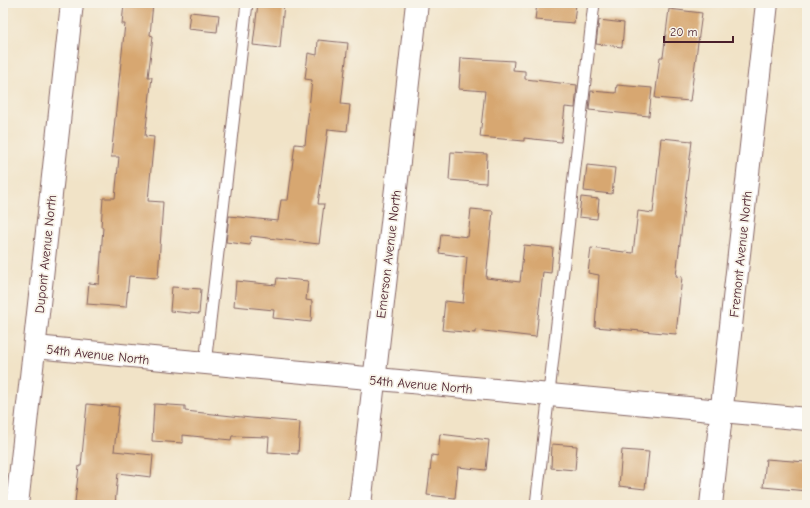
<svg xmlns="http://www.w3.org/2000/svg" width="810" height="508" font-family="'Comic Neue',sans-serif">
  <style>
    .building { fill: #d7a771 }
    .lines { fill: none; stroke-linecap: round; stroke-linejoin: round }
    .lane-casing { stroke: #846462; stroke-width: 13 }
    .street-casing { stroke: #846462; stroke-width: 24 }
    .lane { stroke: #fff; stroke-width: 11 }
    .street { stroke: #fff; stroke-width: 22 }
    .labels { text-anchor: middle; stroke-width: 3.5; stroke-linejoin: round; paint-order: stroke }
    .street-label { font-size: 13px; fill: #4a1f2b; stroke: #f7f3e8 }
  </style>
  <rect width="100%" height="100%" fill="#f7f3e8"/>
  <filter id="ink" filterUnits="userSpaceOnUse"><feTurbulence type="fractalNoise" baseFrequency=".025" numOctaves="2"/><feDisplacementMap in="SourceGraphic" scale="8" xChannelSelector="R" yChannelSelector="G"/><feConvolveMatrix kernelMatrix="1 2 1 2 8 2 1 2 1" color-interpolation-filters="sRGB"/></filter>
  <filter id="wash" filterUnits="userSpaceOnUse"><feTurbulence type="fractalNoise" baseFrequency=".012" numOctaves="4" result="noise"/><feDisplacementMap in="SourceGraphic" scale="16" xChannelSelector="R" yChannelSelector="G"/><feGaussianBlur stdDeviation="0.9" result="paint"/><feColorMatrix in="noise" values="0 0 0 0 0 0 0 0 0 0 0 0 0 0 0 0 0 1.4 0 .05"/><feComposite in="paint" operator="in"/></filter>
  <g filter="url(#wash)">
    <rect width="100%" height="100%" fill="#f1e3c7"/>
    <g id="blocks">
      <!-- building -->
      <g class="building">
        <polygon points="124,3 153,3 150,35 153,36 148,77 152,77 145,136 154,137 148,201 163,202 158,278 129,276 126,307 87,304 89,283 99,284 103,227 101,227 103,198 115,198 119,157 111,157 125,24 122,24"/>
        <polygon points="258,3 284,3 280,48 253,45"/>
        <polygon points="537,3 576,3 574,23 535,20"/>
        <polygon points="669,9 702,13 690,101 655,98 660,57 663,57"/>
        <polygon points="190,12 219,15 217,32 188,29"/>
        <polygon points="599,20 624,23 622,47 596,44"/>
        <polygon points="318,40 348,43 341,104 350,105 347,131 328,129 318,204 324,204 319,244 251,236 250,245 226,242 229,216 278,221 281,200 288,200 295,144 305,145 312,80 305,79 308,53 317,55"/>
        <polygon points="461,58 514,61 513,70 525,71 525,79 577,85 575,108 565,107 561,142 524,138 524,141 480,137 485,91 459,89"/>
        <polygon points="617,85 652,88 649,116 589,110 591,91 616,93"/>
        <polygon points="661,138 692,141 676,276 682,277 676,334 595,327 599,275 588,273 591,248 633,253 638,211 653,213"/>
        <polygon points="451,152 487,154 486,183 449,180"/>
        <polygon points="587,165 615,168 612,194 584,191"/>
        <polygon points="581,197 599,199 597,219 579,217"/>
        <polygon points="471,209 493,211 486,278 520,282 524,245 553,248 551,273 543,272 536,337 475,330 475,333 442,330 445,301 463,303 467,257 439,253 441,234 468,237"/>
        <polygon points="277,278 308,281 306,300 312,301 311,322 273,318 274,310 234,306 236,281 276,285"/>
        <polygon points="172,287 201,289 199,314 170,311"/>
        <polygon points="87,404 119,407 114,451 153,455 151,477 118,473 115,505 75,502 79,466 81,466"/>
        <polygon points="154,404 185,406 185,411 251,418 300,422 298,454 268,452 269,437 232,436 231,440 183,435 183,443 152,441"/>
        <polygon points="440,434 489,440 486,470 458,467 455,498 427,495 432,455 438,456"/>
        <polygon points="552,444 577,446 575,470 551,468"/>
        <polygon points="622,450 649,452 645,489 619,486"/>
        <polygon points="766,459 806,462 805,471 807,471 807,491 763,487"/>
      </g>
    </g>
  </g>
  <g filter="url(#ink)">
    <use href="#blocks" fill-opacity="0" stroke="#846462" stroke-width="1"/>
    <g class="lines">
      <!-- lane casing -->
      <g class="lane-casing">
        <g id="lane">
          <polyline points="205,364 247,3"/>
          <polyline points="536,505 594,3"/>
        </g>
      </g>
      <!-- street casing -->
      <g class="street-casing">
        <g id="street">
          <polyline points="35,347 807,419"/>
          <polyline points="17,505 72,3"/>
          <polyline points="360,505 417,3"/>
          <polyline points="711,505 767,3"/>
        </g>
      </g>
      <!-- lane -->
      <use href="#lane" class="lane"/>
      <!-- street -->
      <use href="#street" class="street"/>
    </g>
  </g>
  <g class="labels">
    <!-- street labels -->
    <g class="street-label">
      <text transform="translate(45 254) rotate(-84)" y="5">Dupont Avenue North</text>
      <text transform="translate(388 254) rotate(-83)" y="5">Emerson Avenue North</text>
      <text transform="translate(740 254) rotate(-84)" y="5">Fremont Avenue North</text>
      <text transform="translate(98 354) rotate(6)" y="5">54th Avenue North</text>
      <text transform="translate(421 384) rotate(5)" y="5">54th Avenue North</text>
    </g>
  </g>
  <!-- margin -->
  <rect width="810" height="508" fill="none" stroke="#f7f3e8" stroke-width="16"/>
  <!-- scale -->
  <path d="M664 36v6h69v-6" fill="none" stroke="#4a1f2b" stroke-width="2"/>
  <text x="670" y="36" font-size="12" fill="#4a1f2b" stroke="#f7f3e8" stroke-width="3" paint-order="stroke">20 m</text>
</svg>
